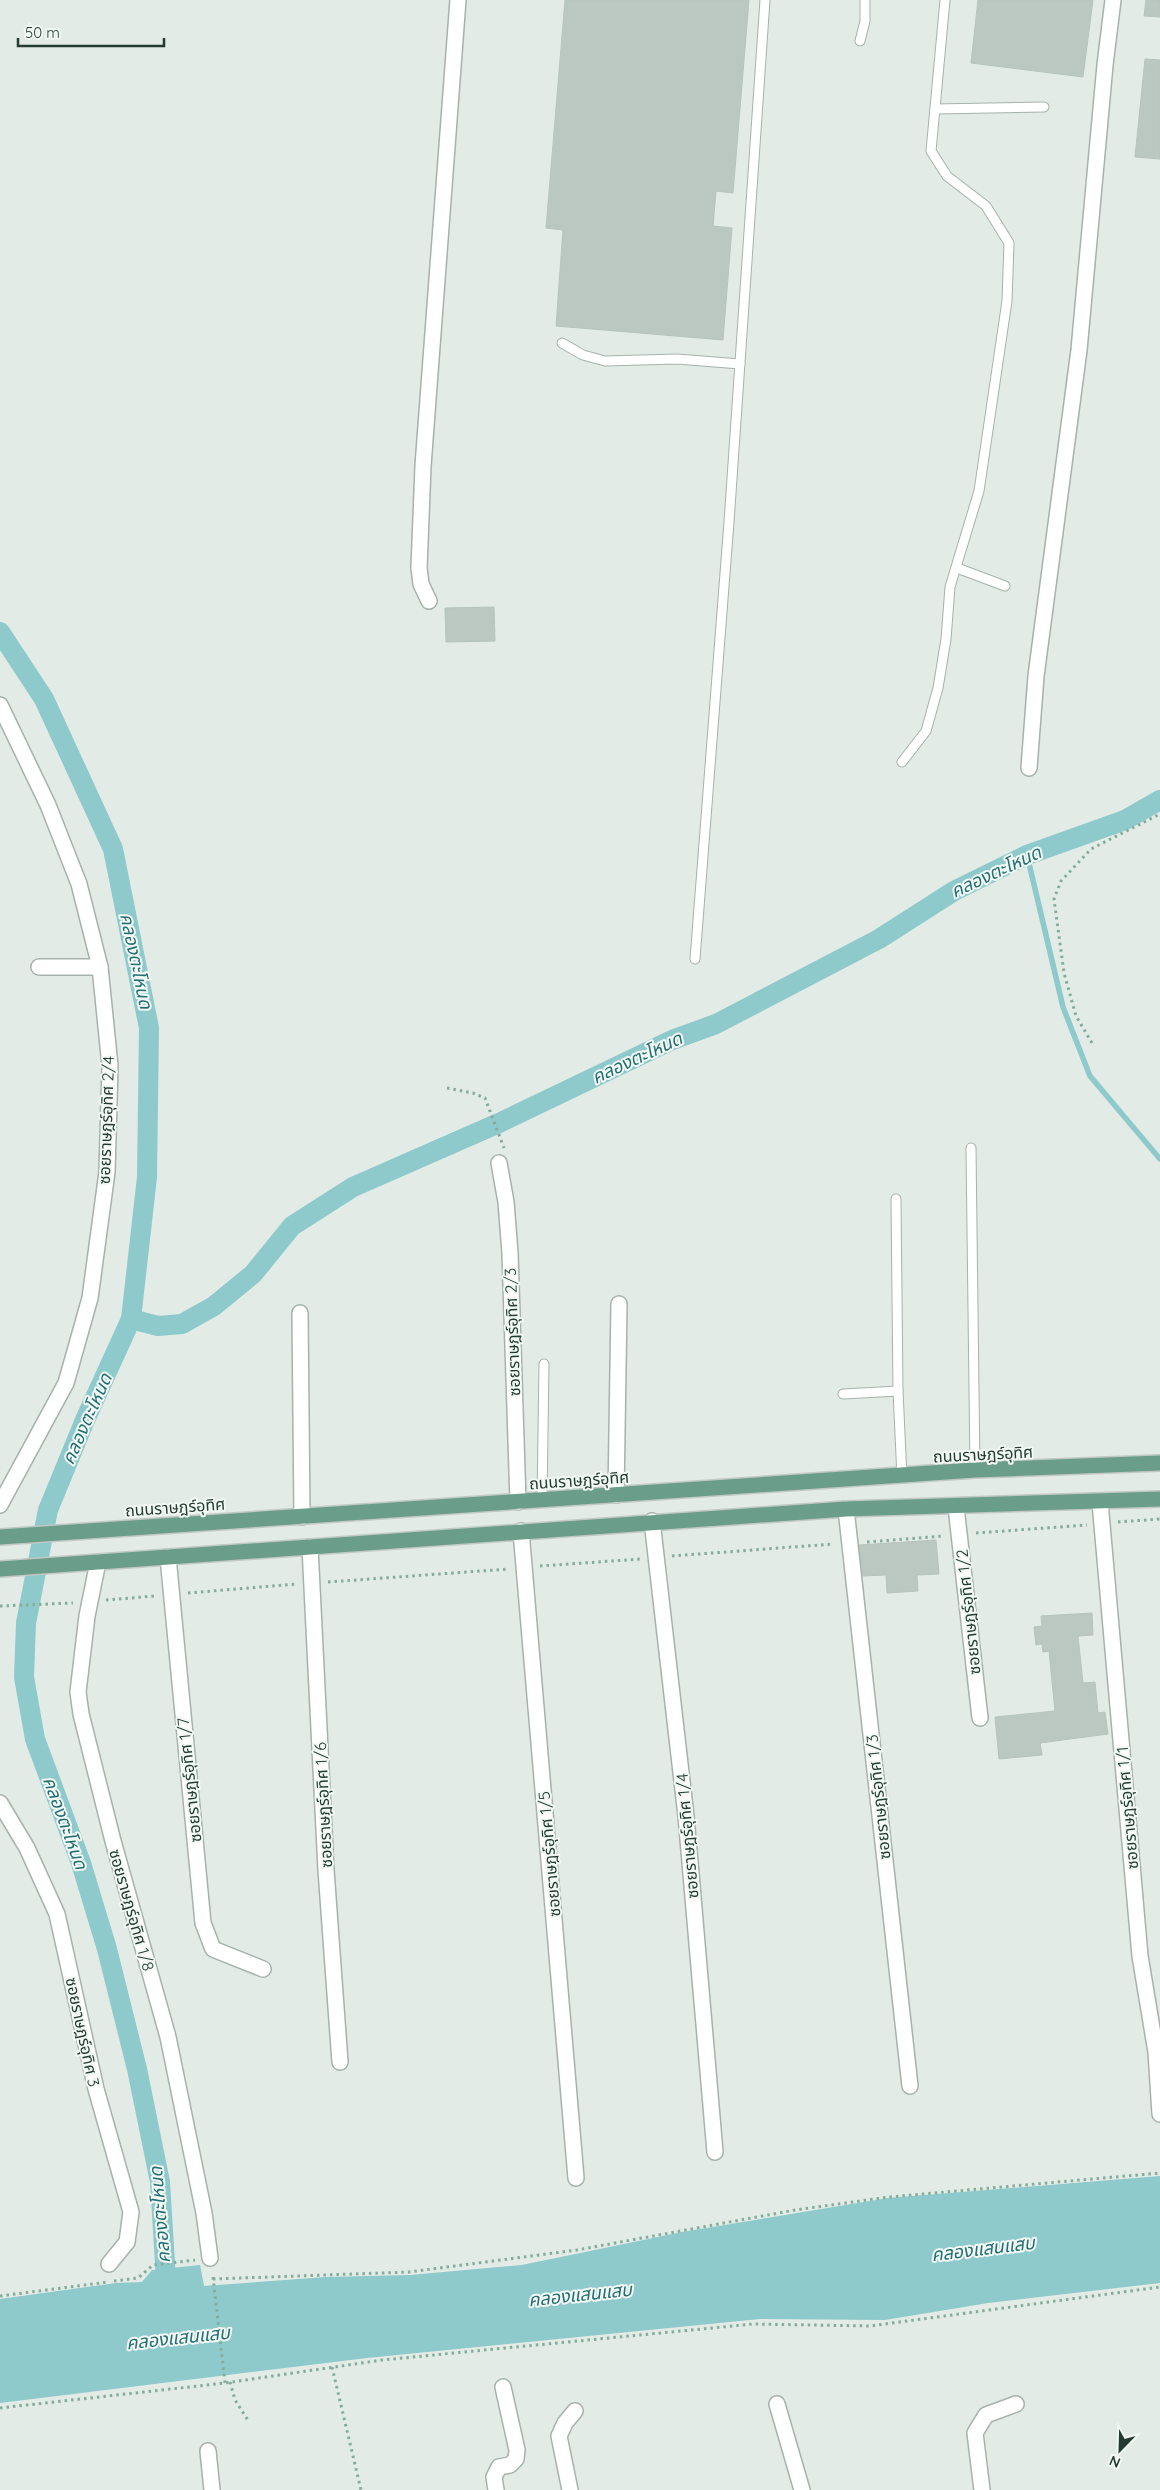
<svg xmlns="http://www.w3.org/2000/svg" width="1160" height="2490" font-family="Quicksand,'Noto Sans Thai',sans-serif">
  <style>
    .water { fill: #8ec9cc }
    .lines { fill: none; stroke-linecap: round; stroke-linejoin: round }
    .stream { stroke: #8ec9cc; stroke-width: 5.5 }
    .canal { stroke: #8ec9cc; stroke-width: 20 }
    .building { fill: #bbc8c2; stroke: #b5c4bc }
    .service-casing { stroke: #a5b3ac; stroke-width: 11 }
    .minor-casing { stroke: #a5b3ac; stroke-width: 18 }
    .primary-casing { stroke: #c1c8c6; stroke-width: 18 }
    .path { stroke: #85ac9b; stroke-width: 3; stroke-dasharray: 2.5 4; stroke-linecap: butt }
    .service { stroke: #fff; stroke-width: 9 }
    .minor { stroke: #fff; stroke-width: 15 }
    .primary { stroke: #6a9d8a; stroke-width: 15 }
    .labels { text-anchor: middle; stroke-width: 4; stroke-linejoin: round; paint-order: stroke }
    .street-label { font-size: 16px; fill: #233b32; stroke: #f2f8f4 }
    .water-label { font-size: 18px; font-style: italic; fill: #226e72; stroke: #f2f8f4 }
  </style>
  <rect width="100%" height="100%" fill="#e2ebe6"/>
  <!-- water -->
  <polygon class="water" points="1160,2176 1160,2283 988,2303 885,2320 760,2319 367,2358 0,2403 0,2299 116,2283 142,2282 152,2270 200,2265 204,2286 326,2277 410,2275 522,2265 682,2232 888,2198"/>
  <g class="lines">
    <!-- stream -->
    <polyline class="stream" points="1027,855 1063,1007 1090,1076 1160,1159"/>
    <!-- canal -->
    <g class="canal">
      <polyline points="0,632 44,699 113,849 149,1028 147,1177 131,1319 85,1420 48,1510 26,1623 24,1677 35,1739 81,1863 107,1949 137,2069 160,2182 167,2296"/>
      <polyline points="131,1319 158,1326 182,1324 214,1306 253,1274 292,1226 353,1187 499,1123 672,1040 716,1024 879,939 954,891 1027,855 1125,820 1160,800"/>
    </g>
  </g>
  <!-- building -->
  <g class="building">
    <polygon points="565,0 749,0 733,193 716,191 713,226 732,228 723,340 556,326 563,230 546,228"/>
    <polygon points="978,0 1093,0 1083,77 971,63"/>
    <polygon points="1146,0 1160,0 1160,17 1144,16"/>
    <polygon points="1145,59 1160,60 1160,159 1135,157"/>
    <polygon points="494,607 495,641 446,642 445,608"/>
    <polygon points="936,1540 939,1574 917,1575 918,1591 887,1593 886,1575 863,1576 859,1545"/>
    <polygon points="1092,1613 1093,1635 1078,1636 1083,1683 1095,1682 1098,1713 1105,1712 1108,1734 1040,1743 1042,1755 999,1759 995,1717 1055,1711 1049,1651 1043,1652 1042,1644 1036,1645 1034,1627 1042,1626 1041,1616"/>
  </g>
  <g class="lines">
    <!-- service casing -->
    <g class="service-casing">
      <g id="service">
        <polyline points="860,41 865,21 865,0"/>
        <polyline points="935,109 1044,107"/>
        <polyline points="562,343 583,355 605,361 677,359 740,364"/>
        <polyline points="957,568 1005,586"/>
        <polyline points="902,762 926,731 938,688 946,639 950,587 979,491 1007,301 1009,243 986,206 947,176 931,151 945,0"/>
        <polyline points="695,959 729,522 765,0"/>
        <polyline points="971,1148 975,1470"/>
        <polyline points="896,1199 898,1391"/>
        <polyline points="843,1394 898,1391 902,1477"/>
        <polyline points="542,1500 544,1364"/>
      </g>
    </g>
    <!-- minor casing -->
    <g class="minor-casing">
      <g id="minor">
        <polyline points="429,601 421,584 419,568 423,466 458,0"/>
        <polyline points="0,705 48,805 79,884 100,967 110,1066 107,1172 90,1298 66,1383 0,1505"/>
        <polyline points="1029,768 1036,676 1079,350 1105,65 1113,0"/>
        <polyline points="39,967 100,967"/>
        <polyline points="499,1163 506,1202 510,1253 518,1502"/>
        <polyline points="300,1313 302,1517"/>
        <polyline points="616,1495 619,1304"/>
        <polyline points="1100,1502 1140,1956 1156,2052 1160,2114"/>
        <polyline points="956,1507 980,1718"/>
        <polyline points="846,1509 910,2086"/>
        <polyline points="652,1521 686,1816 715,2152"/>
        <polyline points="521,1531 576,2178"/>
        <polyline points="310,1547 326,1870 340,2062"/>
        <polyline points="168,1557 203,1923 213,1949 263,1969"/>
        <polyline points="98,1562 87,1616 78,1692 81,1714 113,1841 168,2037 204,2213 210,2258"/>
        <polyline points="0,1803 27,1848 57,1914 96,2089 131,2212 127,2242 109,2264"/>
        <polyline points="777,2404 802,2490"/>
        <polyline points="208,2451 212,2490"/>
        <polyline points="496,2490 494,2477 499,2467 510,2465 516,2459 517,2450 503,2387"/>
        <polyline points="570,2490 559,2436 565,2423 575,2411"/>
        <polyline points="982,2490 975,2433 986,2415 1016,2404"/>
      </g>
    </g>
    <!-- primary casing -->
    <g class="primary-casing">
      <g id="primary">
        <polyline points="0,1537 975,1470 1160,1463"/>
        <polyline points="0,1569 846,1509 1160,1499"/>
      </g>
    </g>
    <!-- path -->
    <g class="path">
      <polyline points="1092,1043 1076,1016 1064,973 1054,899 1061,881 1091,849 1160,814"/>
      <polyline points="447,1088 473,1093 485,1098 504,1148"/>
      <polyline points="1118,1522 1160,1519"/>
      <polyline points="976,1533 1087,1525"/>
      <polyline points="867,1542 943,1536"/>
      <polyline points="672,1556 833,1544"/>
      <polyline points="540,1566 641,1559"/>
      <polyline points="328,1582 509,1569"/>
      <polyline points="188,1593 297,1584"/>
      <polyline points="106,1600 155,1596"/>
      <polyline points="0,1606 73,1603"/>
      <polyline points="213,2277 225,2383"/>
      <polyline points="213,2279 409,2272 577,2250 795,2210 889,2197 1160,2173"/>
      <polyline points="114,2281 138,2278 153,2265 195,2260"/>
      <polyline points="0,2296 108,2282"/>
      <polyline points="332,2367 361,2490"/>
      <polyline points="230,2382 235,2400 249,2422"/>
      <polyline points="0,2408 225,2383 382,2360 753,2324 870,2326 1160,2287"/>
    </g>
    <!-- service -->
    <use href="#service" class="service"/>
    <!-- minor -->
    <use href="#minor" class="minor"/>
    <!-- primary -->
    <use href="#primary" class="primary"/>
  </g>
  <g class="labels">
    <!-- street labels -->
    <g class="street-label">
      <text transform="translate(106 1120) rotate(-88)" y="6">ซอยราษฎร์อุทิศ 2/4</text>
      <text transform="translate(512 1332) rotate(-92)" y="6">ซอยราษฎร์อุทิศ 2/3</text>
      <text transform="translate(983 1454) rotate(-3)" y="6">ถนนราษฎร์อุทิศ</text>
      <text transform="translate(579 1480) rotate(-4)" y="6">ถนนราษฎร์อุทิศ</text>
      <text transform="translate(175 1507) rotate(-4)" y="6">ถนนราษฎร์อุทิศ</text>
      <text transform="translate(968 1612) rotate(-96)" y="6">ซอยราษฎร์อุทิศ 1/2</text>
      <text transform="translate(189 1780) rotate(-96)" y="6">ซอยราษฎร์อุทิศ 1/7</text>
      <text transform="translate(878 1797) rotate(-96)" y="6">ซอยราษฎร์อุทิศ 1/3</text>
      <text transform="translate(323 1805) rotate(-93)" y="6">ซอยราษฎร์อุทิศ 1/6</text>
      <text transform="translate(1127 1808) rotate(-95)" y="6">ซอยราษฎร์อุทิศ 1/1</text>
      <text transform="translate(687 1836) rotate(-95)" y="6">ซอยราษฎร์อุทิศ 1/4</text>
      <text transform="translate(549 1854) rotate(-95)" y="6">ซอยราษฎร์อุทิศ 1/5</text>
      <text transform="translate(132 1910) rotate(74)" y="6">ซอยราษฎร์อุทิศ 1/8</text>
      <text transform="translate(83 2032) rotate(78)" y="6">ซอยราษฎร์อุทิศ 3</text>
    </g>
    <!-- water labels -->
    <g class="water-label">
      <text transform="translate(996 872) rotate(-25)" y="6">คลองตะโหนด</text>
      <text transform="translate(136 961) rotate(78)" y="6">คลองตะโหนด</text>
      <text transform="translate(637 1058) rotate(-25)" y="6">คลองตะโหนด</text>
      <text transform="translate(87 1419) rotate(-66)" y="6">คลองตะโหนด</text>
      <text transform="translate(65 1823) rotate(70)" y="6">คลองตะโหนด</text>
      <text transform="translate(160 2215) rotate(-95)" y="6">คลองตะโหนด</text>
      <text transform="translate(983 2249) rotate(-7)" y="6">คลองแสนแสบ</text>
      <text transform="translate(580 2295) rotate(-6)" y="6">คลองแสนแสบ</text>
      <text transform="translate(178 2338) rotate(-6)" y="6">คลองแสนแสบ</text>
    </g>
  </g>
  <!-- north arrow -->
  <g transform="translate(1120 2450) rotate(203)" stroke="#f2f8f4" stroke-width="4" paint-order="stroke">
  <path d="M0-4L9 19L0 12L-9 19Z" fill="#233b32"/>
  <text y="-8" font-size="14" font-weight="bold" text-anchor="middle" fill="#233b32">N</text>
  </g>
  <!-- scale -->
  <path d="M18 38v8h146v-8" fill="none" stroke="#233b32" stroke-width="2.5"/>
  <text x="25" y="38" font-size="15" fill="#233b32" stroke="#f2f8f4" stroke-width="4" paint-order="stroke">50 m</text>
</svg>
